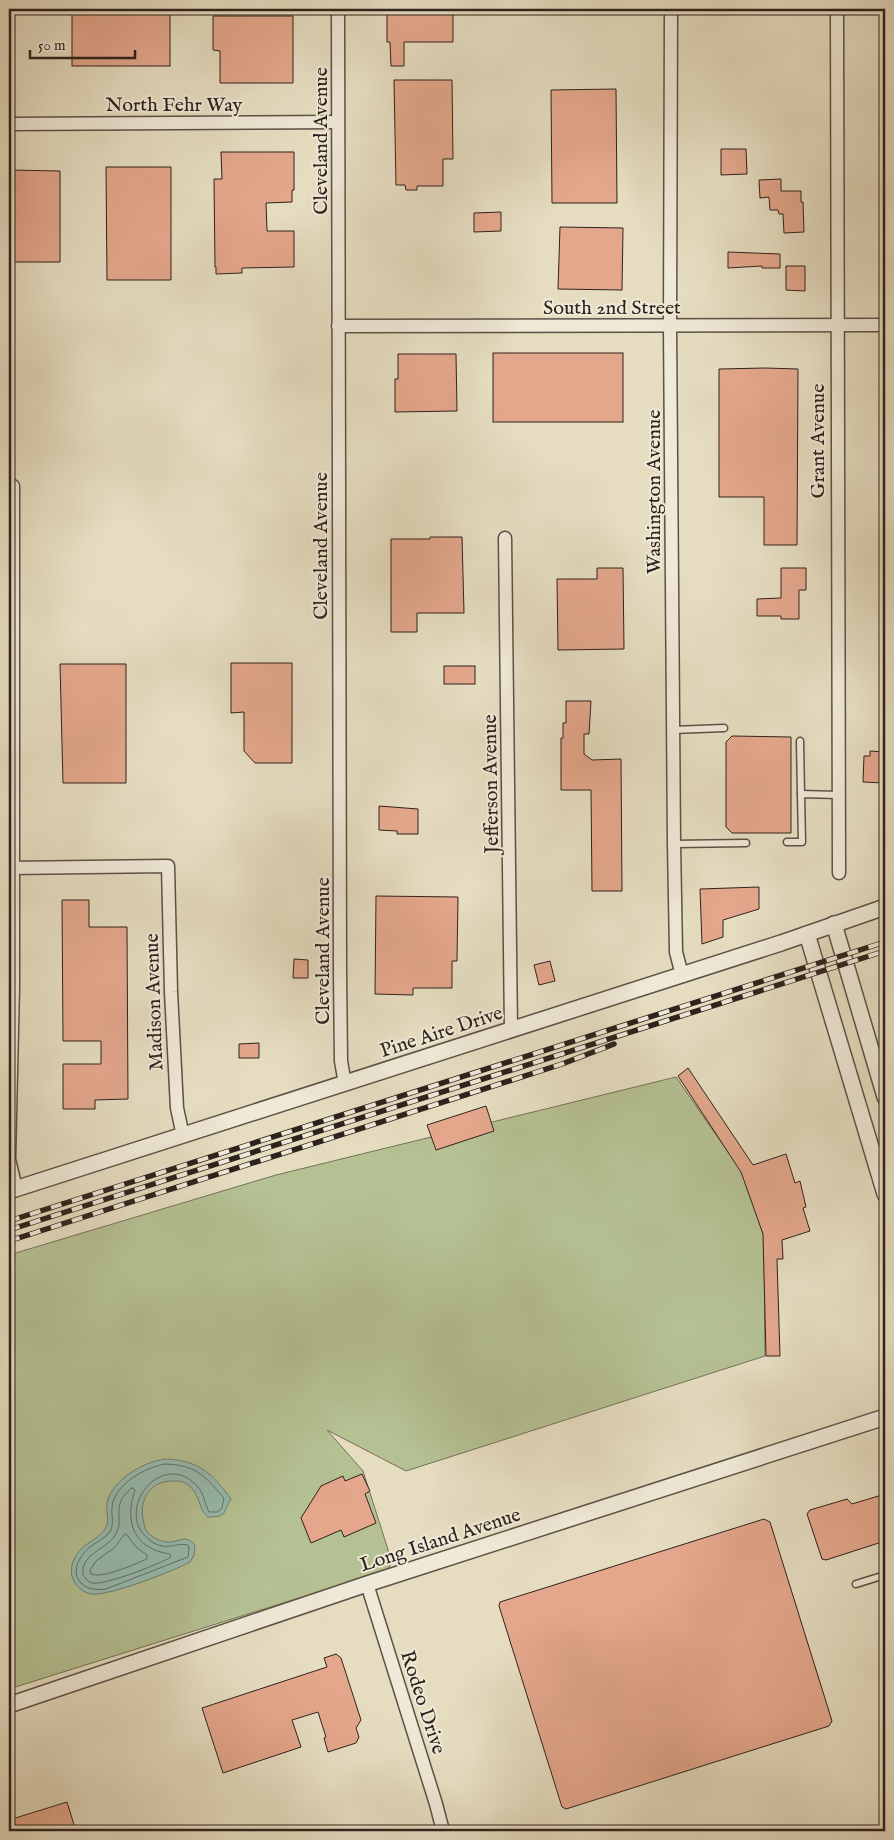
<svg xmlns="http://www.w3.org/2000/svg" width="894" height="1840" font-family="'IM FELL English',serif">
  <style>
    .green { fill: #b5c193; stroke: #727258 }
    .water { fill: #96bcb0; stroke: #6c7e75 }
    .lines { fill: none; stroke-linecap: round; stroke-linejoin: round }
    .shore { stroke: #626f66; stroke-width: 1 }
    .building { fill: #e4a78c; stroke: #2e221d }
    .service-casing { stroke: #5c5146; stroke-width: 9 }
    .minor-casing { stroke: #5c5146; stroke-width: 15 }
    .tertiary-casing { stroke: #5c5146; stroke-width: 18 }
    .service { stroke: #efe9d7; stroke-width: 6 }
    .minor { stroke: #efe9d7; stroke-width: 12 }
    .tertiary { stroke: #efe9d7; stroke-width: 15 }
    .rail-casing { stroke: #2e221d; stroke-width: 5.5 }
    .rail { stroke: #efe9d7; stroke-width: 4; stroke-dasharray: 11; stroke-linecap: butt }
    .labels { text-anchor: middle; stroke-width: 4; stroke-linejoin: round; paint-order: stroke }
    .street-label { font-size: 20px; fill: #2e221d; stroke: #efe9d7 }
  </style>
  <rect width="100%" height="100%" fill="#e6ddc1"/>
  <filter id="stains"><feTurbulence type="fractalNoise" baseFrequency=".004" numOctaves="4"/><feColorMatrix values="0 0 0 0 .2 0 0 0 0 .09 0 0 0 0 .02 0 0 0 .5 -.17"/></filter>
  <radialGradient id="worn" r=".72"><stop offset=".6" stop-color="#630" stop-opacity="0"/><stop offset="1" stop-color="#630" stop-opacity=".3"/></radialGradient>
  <!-- green -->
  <polygon class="green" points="676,1077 746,1178 764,1236 765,1356 406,1471 327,1430 363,1471 391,1559 390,1566 385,1571 9,1689 9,1255 276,1175"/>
  <!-- water -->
  <path class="water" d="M 165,1459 C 198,1460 212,1473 231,1499 C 222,1512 229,1517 208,1517 C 197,1508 201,1492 185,1483 C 182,1481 178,1481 174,1481 C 152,1480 139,1498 143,1519 C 144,1523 144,1527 146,1530 C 150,1537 162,1543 170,1542 C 175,1542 180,1539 185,1539 C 189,1539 192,1542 195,1545 L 194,1555 L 190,1562 C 174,1571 109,1596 93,1594 C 86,1594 79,1589 75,1583 C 71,1577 71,1571 72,1565 C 79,1542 96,1543 105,1529 C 110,1522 106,1512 107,1503 C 112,1480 143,1462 165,1459 Z"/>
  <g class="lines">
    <!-- shore -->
    <g class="shore">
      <path d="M 165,1464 C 196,1465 204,1475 224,1498 L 222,1508 L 217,1512 L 209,1512 C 205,1504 204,1494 198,1487 C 161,1445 108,1516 154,1543 C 168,1551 176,1542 188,1545 L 189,1548 L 188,1557 L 106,1589 C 97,1590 88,1590 81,1583 C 70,1572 80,1555 90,1547 C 96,1542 104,1539 109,1533 C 115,1525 111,1516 112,1507 C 114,1485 145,1467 165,1464 Z"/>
      <path d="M 132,1488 L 135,1490 C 124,1522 134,1549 170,1554 L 171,1557 C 160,1564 103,1586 92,1583 C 88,1582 86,1579 83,1575 C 80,1555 104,1550 114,1537 C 127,1519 108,1506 132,1488 Z"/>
      <path d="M 125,1534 L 127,1535 L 136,1547 L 147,1555 L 147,1559 C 135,1564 103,1579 91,1574 L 90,1570 L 96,1561 L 114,1548 Z"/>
    </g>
  </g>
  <!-- building -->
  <g class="building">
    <rect x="72" y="9" width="98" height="57"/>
    <polygon points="387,9 453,9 453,42 404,42 404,66 391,66 390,42 387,42"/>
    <polygon points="213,16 293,16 293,83 220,83 220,51 213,50"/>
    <polygon points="394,80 452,80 453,159 443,159 443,186 417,186 417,190 406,190 405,185 396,185"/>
    <polygon points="616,89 617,203 552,203 551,90"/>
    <polygon points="721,149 746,149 747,174 721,175"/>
    <polygon points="221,152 294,152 294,190 292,190 292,202 266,203 267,231 294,231 294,267 242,268 242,273 216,274 216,267 215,267 214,179 222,179"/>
    <polygon points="106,167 171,167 171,280 107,280"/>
    <polygon points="9,170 60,171 60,262 9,262"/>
    <polygon points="781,179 781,191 801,191 801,202 803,202 804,232 784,233 783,214 779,214 778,210 770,210 769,197 760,198 759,180"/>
    <polygon points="501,212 501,231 474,232 474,213"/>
    <polygon points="560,227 623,228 622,290 558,289"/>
    <polygon points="728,252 780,254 780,268 762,268 762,266 728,268"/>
    <polygon points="786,266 805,266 805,291 786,290"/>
    <rect x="493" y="353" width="130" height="69"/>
    <polygon points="398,354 456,354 457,411 395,412 395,379 398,379"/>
    <polygon points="765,368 798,369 797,545 764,545 764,497 719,497 719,369"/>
    <polygon points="430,537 462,537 464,613 417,613 417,632 391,632 391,539 430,539"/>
    <polygon points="597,568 623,568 624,649 558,650 557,579 597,579"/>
    <polygon points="781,568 806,568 806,590 799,590 799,619 781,619 781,616 757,616 757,599 781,598"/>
    <polygon points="231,663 292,663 292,763 255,763 244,751 244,712 231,713"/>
    <polygon points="60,664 126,664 126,783 63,783"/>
    <rect x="444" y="666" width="31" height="18"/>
    <polygon points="566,701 591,701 589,734 584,734 584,754 592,760 621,759 622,891 592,891 591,790 561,790 561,738 563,738 563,723 566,723"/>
    <polygon points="732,736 791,737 791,833 732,833 726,827 726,742"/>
    <polygon points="870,751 885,752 885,783 863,782 864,756 870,756"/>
    <polygon points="379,806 418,809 418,834 397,834 397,831 379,830"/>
    <polygon points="759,887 759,909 723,920 723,937 702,944 700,889"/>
    <polygon points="376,896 458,897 457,961 452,961 452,988 413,988 413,995 375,994"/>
    <polygon points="62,900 89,900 89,927 127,927 128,1099 95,1100 95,1109 63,1109 63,1064 101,1064 101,1041 63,1041"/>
    <polygon points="294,959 308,960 308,978 293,978"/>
    <polygon points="550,961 555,981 539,985 534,965"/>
    <polygon points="259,1043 259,1058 239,1058 239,1044"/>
    <polygon points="688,1068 753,1165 786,1154 795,1183 800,1181 806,1207 803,1208 810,1231 782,1240 783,1259 777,1259 780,1356 766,1356 763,1234 741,1172 678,1076"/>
    <polygon points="486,1106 494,1131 436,1150 427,1125"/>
    <polygon points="362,1474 370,1491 365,1494 376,1523 344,1537 341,1530 311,1543 301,1518 321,1486 343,1476 345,1481"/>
    <polygon points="885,1494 885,1541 826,1560 822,1559 807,1514 810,1510 847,1499 852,1504"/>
    <polygon points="764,1519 770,1522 832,1721 829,1726 566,1809 562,1807 499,1606 500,1602"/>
    <polygon points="336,1654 341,1658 361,1720 356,1728 359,1737 356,1743 328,1752 324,1738 326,1737 318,1712 292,1720 301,1747 223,1773 202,1708 327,1667 324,1658"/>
    <polygon points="67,1802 76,1831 9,1831 9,1820"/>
  </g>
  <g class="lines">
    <!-- service casing -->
    <g class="service-casing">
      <g id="service">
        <polyline points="673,730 724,728"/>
        <polyline points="800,741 801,794"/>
        <polyline points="787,842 802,842 801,794 838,795"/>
        <polyline points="674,844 746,843"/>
        <polyline points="856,1584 885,1575"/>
      </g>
    </g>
    <!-- minor casing -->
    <g class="minor-casing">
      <g id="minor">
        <polyline points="338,9 340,972 341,1061 345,1084"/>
        <polyline points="671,9 670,326 674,844 676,952 682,975"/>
        <polyline points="837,9 839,873"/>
        <polyline points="9,124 338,122"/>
        <polyline points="338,326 885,325"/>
        <polyline points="13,486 13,987 9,1159 16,1189"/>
        <polyline points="505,538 511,1030"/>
        <polyline points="9,868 168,866 171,992 177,1108 183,1136"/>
        <polyline points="367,1584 436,1804 443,1831"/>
      </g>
    </g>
    <!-- tertiary casing -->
    <g class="tertiary-casing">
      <g id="tertiary">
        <polyline points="834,924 885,1097"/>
        <polyline points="807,934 885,1194"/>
        <polyline points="9,1191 781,943 885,907"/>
        <polyline points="9,1705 367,1584 885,1417"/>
      </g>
    </g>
    <!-- service -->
    <use href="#service" class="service"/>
    <!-- minor -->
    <use href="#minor" class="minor"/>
    <!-- tertiary -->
    <use href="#tertiary" class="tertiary"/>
    <!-- rail casing -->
    <g class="rail-casing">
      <g id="rail">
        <polyline points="9,1221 885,942"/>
        <polyline points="9,1230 885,951"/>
        <polyline points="9,1241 562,1064 614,1044"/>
      </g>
    </g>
    <!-- rail -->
    <use href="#rail" class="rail"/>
  </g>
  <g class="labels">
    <!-- street labels -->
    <g class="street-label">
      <text x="174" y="111">North Fehr Way</text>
      <text transform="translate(320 141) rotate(-90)" y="7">Cleveland Avenue</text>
      <text x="612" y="314">South 2nd Street</text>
      <text transform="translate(817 441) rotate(-90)" y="7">Grant Avenue</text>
      <text transform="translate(653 492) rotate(-90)" y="7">Washington Avenue</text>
      <text transform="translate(320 546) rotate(-90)" y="7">Cleveland Avenue</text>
      <text transform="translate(490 784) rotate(-91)" y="7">Jefferson Avenue</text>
      <text transform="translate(322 951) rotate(-90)" y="7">Cleveland Avenue</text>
      <text transform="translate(153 1002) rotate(-92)" y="7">Madison Avenue</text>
      <text transform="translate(441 1031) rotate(-18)" y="7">Pine Aire Drive</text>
      <text transform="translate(440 1539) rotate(-18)" y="7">Long Island Avenue</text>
      <text transform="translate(424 1702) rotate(72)" y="7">Rodeo Drive</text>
    </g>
  </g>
  <!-- margin -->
  <rect width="894" height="1840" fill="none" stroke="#e6ddc1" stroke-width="30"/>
  <rect x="10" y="10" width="874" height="1820" fill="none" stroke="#2e221d" stroke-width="2.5"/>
  <rect x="15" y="15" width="864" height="1810" fill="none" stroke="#2e221d"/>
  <!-- scale -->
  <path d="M30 50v8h105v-8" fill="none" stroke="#2e221d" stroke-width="2.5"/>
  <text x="38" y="50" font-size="15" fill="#2e221d" stroke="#efe9d7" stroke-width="4" paint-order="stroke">50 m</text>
  <rect width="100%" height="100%" filter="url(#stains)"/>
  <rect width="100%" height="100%" fill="url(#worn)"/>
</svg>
